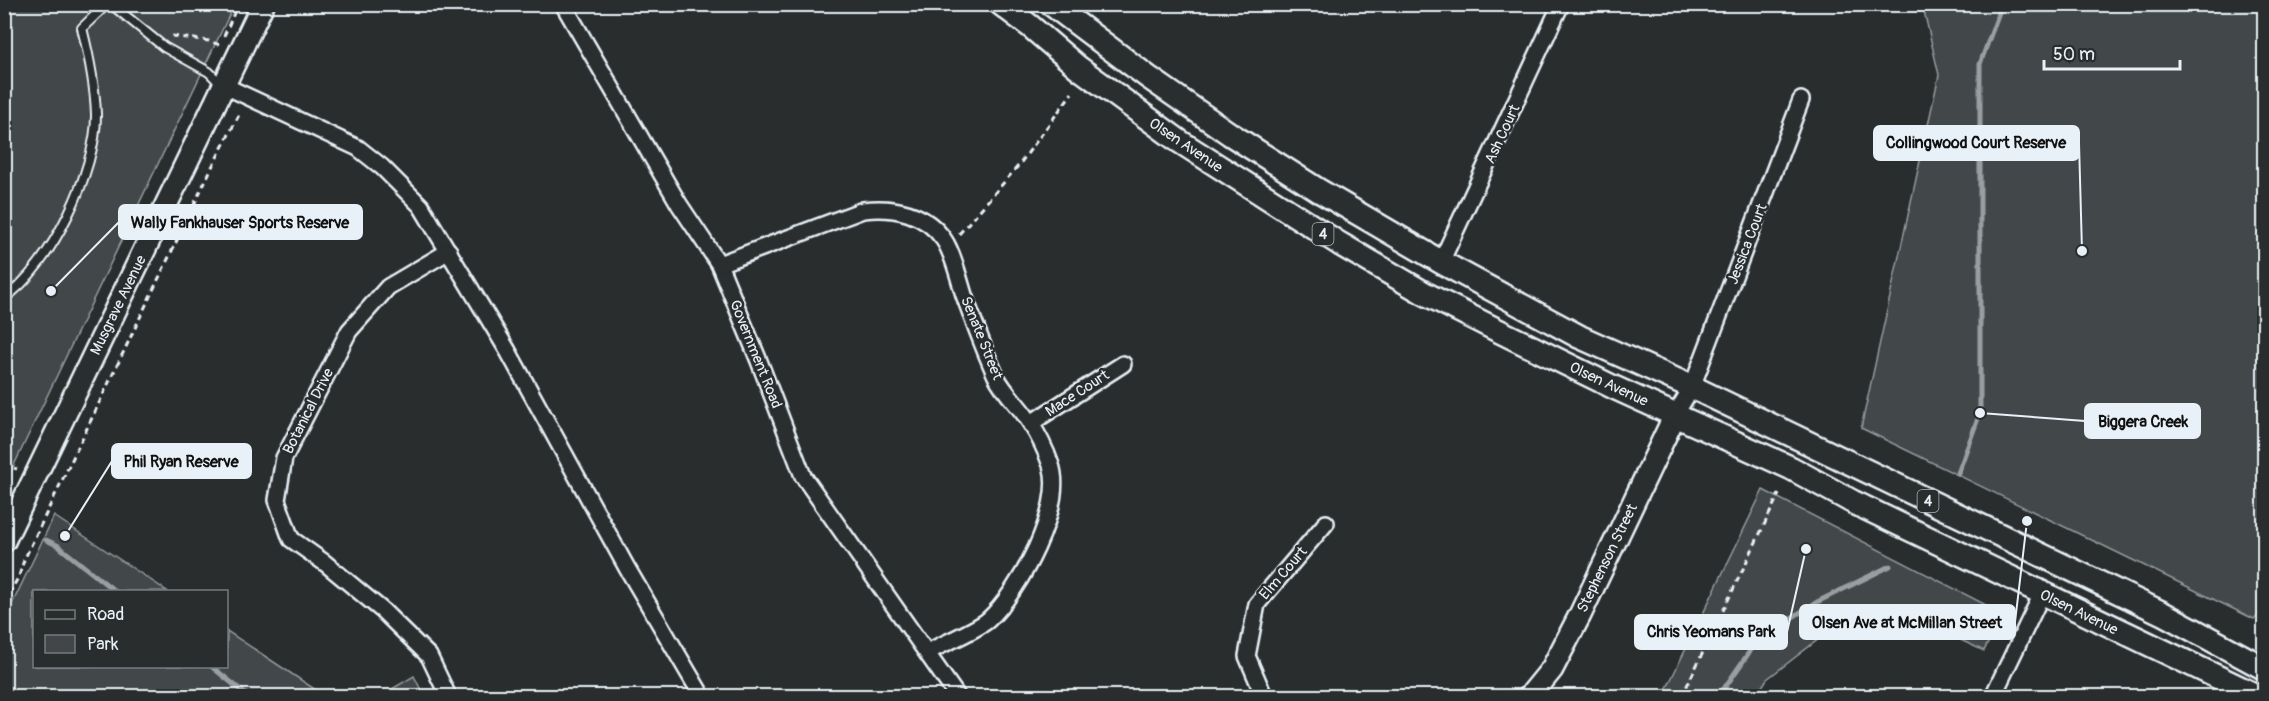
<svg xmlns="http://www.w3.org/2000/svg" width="2269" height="701" font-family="Pangolin,sans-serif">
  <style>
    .green { fill: #424648; stroke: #959ca0; stroke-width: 1.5 }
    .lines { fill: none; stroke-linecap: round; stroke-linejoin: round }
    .stream { stroke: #989fa3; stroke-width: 5 }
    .lane-casing { stroke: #e8f1f8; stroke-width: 12 }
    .street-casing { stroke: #e8f1f8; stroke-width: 20 }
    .secondary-casing { stroke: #e8f1f8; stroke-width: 26 }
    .primary-casing { stroke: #e8f1f8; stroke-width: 27 }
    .path { stroke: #e8f1f8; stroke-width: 3; stroke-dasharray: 6 4.5; stroke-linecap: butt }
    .lane { stroke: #2a2d2e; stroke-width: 8 }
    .street { stroke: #2a2d2e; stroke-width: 15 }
    .secondary { stroke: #2a2d2e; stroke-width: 21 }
    .primary { stroke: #2a2d2e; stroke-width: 22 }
    .labels { text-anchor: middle; stroke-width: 5; stroke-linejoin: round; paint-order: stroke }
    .shield { fill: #2a2d2e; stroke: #afb6bb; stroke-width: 1.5 }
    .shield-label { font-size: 14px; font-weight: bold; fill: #e8f1f8 }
    .street-label { font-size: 15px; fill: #e8f1f8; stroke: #2a2d2e }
    .leader { fill: none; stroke: #e8f1f8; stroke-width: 2 }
    .callout-dot { fill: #e8f1f8; stroke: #2a2d2e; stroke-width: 2 }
    .callout { fill: #e8f1f8; stroke: #e8f1f8; stroke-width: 2 }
    .callout-label { font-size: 16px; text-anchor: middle; font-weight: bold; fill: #111 }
  </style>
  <rect width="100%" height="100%" fill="#2a2d2e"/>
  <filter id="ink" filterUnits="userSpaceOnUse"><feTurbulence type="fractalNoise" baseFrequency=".0167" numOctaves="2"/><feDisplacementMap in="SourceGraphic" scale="12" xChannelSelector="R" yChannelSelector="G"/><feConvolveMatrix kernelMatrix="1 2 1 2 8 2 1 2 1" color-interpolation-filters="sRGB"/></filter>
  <g filter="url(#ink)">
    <!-- green -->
    <g class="green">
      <polygon points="4,5 234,5 5,484 4,484"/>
      <polygon points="1911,5 2264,5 2264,608 2254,619 1861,428 1939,75 1924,11"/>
      <path d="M 1763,490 L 1992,608 C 2004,621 1990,638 1984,651 L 1899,611 L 1819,639 L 1767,679 L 1756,696 L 1663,696 Z"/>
      <polygon points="54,516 167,591 34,592 34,666 226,666 227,631 325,696 5,696 5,619"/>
      <polygon points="414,676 424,696 380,696"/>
    </g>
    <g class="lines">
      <!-- stream -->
      <g class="stream">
        <polyline points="1958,473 1980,413 1980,64 2002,4"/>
        <polyline points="46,540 57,545 116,592"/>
        <polyline points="211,666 248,696"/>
        <polyline points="1719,696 1759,638 1817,602 1890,566"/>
      </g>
      <!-- lane casing -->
      <g class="lane-casing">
        <g id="lane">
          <polyline points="111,4 164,47 209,72 221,84"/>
          <path d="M 4,298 C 51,267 97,169 96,114 C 95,84 89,56 82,28 L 107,4"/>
        </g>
      </g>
      <!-- street casing -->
      <g class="street-casing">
        <g id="street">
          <polyline points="563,4 679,204 719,264 759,361 803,476 957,696"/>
          <polyline points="223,85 358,148 382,167 421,206 508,351 627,568 702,696"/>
          <polyline points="1441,262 1561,4"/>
          <path d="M 719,264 L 863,210 C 894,206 926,213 944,240 C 953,253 959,279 964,295 C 974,322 984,350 996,376 C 1005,394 1021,407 1031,424 C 1039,436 1046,451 1051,465 C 1065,507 1019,592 988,620 C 975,631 944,643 928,652"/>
          <polyline points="1675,415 1692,387 1801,100"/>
          <polyline points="1031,423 1123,364"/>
          <polyline points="448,696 429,656 383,611 325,563 291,539 277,500 284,458 349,331 388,287 449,251"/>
          <polyline points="1264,696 1247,656 1257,604 1326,523"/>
          <polyline points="1993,696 2042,594"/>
        </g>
      </g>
      <!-- secondary casing -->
      <g class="secondary-casing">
        <g id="secondary">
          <polyline points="4,541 263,4"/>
          <polyline points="1530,696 1552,669 1580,615 1675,415"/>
        </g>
      </g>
      <!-- primary casing -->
      <g class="primary-casing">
        <g id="primary">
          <polyline points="1001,4 1030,26 1079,68 1179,141 1340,244 1424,293 1497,330 1613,387 1791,468 1853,502 2257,696"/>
          <polyline points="1051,4 1148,77 1230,134 1318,190 1441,262 1580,337 1692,387 2164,614 2264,668"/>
        </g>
      </g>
      <!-- path -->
      <g class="path">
        <polyline points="172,36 209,41 220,45"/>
        <polyline points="224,36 238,4"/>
        <polyline points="959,234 1019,165 1072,93"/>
        <polyline points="4,465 17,469"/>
        <polyline points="4,603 19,576 24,560 212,167 240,113"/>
        <polyline points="1682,696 1779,494"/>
      </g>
      <!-- lane -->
      <use href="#lane" class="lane"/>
      <!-- street -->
      <use href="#street" class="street"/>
      <!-- secondary -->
      <use href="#secondary" class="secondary"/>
      <!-- primary -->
      <use href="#primary" class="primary"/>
    </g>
  </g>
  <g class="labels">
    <!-- shield labels -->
    <g class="shield">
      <rect x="1312.5" y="223" width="21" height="22" rx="4.5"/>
      <rect x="1917.5" y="490" width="21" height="22" rx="4.5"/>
    </g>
    <g class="shield-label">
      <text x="1323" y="239">4</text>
      <text x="1928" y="506">4</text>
    </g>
    <!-- street labels -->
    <g class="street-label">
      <text transform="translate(1502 134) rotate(-65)" y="5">Ash Court</text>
      <text transform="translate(1186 145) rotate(34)" y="5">Olsen Avenue</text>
      <text transform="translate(1747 244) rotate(-69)" y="5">Jessica Court</text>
      <text transform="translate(118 305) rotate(-64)" y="5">Musgrave Avenue</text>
      <text transform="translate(982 338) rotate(68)" y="5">Senate Street</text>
      <text transform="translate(756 354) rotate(68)" y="5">Government Road</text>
      <text transform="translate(1609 384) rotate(25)" y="5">Olsen Avenue</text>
      <text transform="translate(1077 393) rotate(-33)" y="5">Mace Court</text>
      <text transform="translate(308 411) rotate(-63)" y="5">Botanical Drive</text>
      <text transform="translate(1607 558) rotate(-64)" y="5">Stephenson Street</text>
      <text transform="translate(1283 573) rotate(-49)" y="5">Elm Court</text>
      <text transform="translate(2079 612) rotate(26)" y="5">Olsen Avenue</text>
    </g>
  </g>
  <!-- callouts -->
  <path class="leader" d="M2082 251L2079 143M51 291L119 222M1980 413L2085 421M65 536L112 461M2027 521L2015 622M1806 549L1787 632"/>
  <g class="callout-dot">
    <circle cx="2082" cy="251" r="6"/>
    <circle cx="51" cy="291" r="6"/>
    <circle cx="1980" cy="413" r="6"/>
    <circle cx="65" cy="536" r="6"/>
    <circle cx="2027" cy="521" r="6"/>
    <circle cx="1806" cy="549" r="6"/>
  </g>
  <g class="callout">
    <rect x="1874" y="126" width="205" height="34" rx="6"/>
    <rect x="119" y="205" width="243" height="34" rx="6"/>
    <rect x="2085" y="404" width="115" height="34" rx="6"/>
    <rect x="112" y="444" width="139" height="34" rx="6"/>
    <rect x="1800" y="605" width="215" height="34" rx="6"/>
    <rect x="1635" y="615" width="152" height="34" rx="6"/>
  </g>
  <g class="callout-label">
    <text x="1976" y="148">Collingwood Court Reserve</text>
    <text x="240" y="228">Wally Fankhauser Sports Reserve</text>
    <text x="2143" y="427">Biggera Creek</text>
    <text x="181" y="467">Phil Ryan Reserve</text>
    <text x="1907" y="628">Olsen Ave at McMillan Street</text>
    <text x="1711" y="637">Chris Yeomans Park</text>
  </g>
  <!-- margin -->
  <rect width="2269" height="701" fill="none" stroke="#2a2d2e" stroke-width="24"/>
  <rect x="12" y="12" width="2245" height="677" fill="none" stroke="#e8f1f8" stroke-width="2" filter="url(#ink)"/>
  <!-- legend -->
  <rect x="33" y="590" width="195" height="78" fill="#2a2d2e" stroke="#767b7f" stroke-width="1.5"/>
  <rect x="45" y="610" width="30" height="9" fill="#2a2d2e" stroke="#767b7f" stroke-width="1.5"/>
  <text x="87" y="620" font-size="18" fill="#e8f1f8">Road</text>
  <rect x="45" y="635" width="30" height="18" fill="#424648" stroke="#767b7f" stroke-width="1.5"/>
  <text x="87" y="650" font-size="18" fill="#e8f1f8">Park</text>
  <!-- scale -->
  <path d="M2044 60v9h136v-9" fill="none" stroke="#e8f1f8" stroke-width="3"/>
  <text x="2053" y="60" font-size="18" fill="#e8f1f8" stroke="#2a2d2e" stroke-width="4.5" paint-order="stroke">50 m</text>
</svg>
